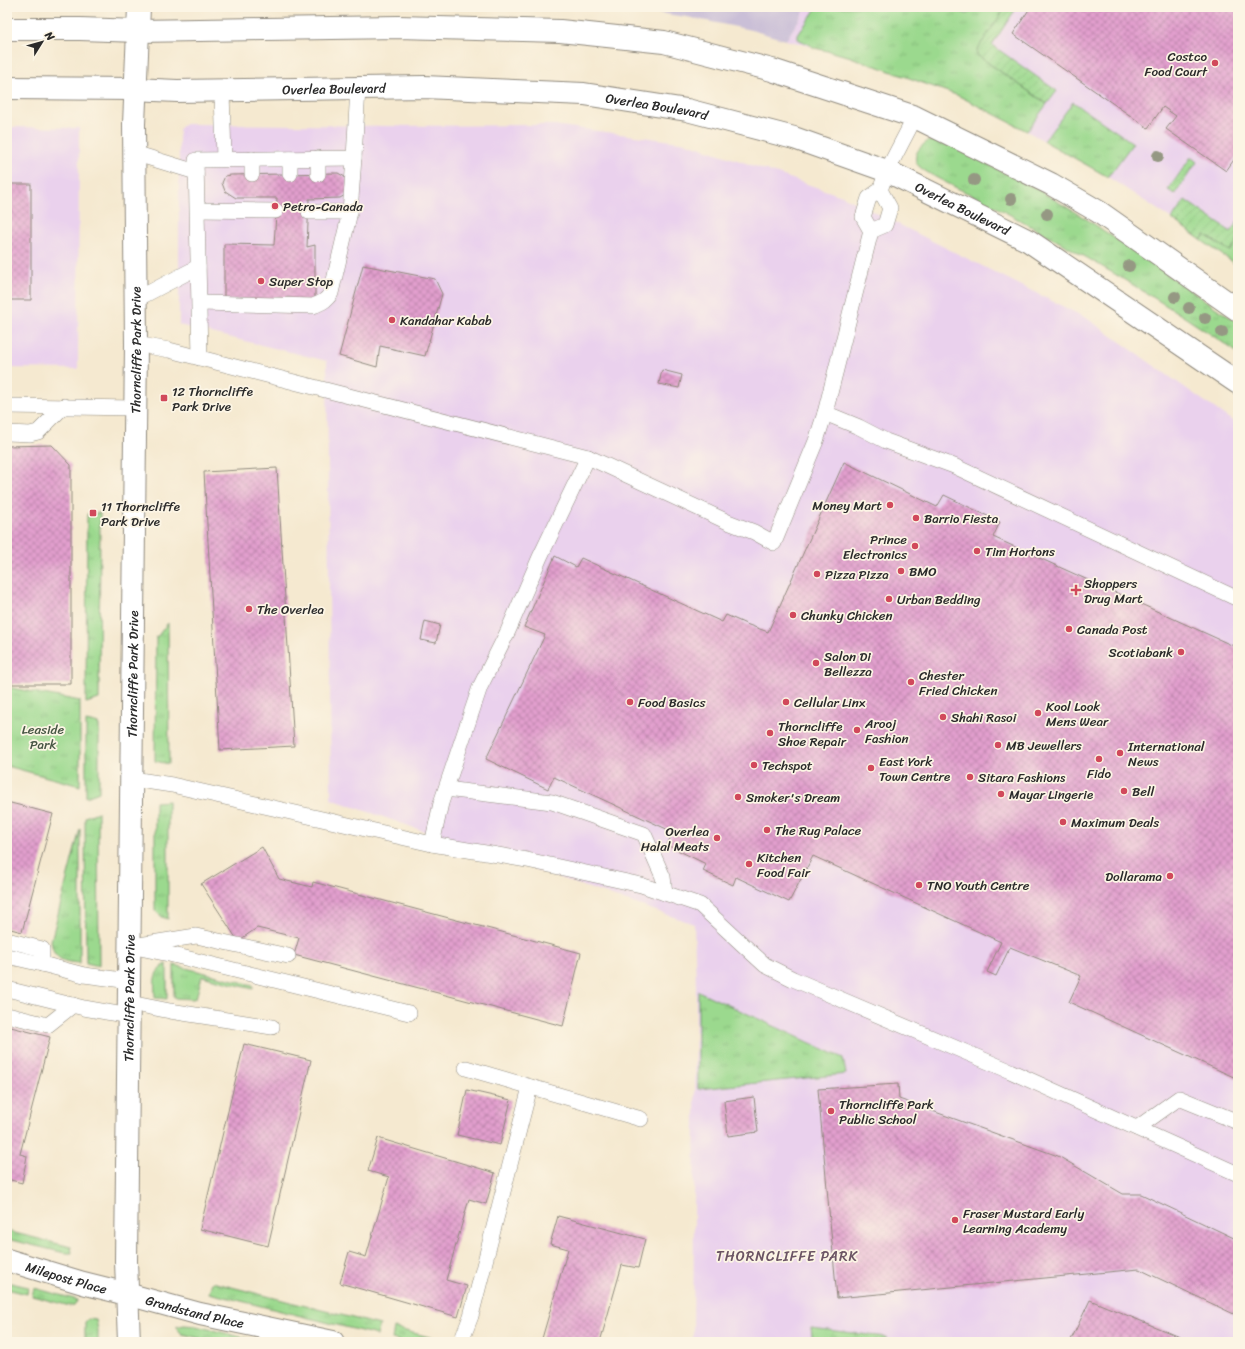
<svg xmlns="http://www.w3.org/2000/svg" width="1245" height="1349" font-family="Sriracha,sans-serif">
  <style>
    .built { fill: #ead1ed }
    .industrial { fill: #cabfd7 }
    .grass { fill: url(#grass-tufts); stroke: #63825c }
    .garden { fill: url(#garden-furrows); stroke: #63825c }
    .building { fill: url(#building-cross-hatch) }
    .lines { fill: none; stroke-linecap: round; stroke-linejoin: round }
    .lane-casing { stroke: #908a7e; stroke-width: 16 }
    .street-casing { stroke: #908a7e; stroke-width: 24 }
    .secondary-casing { stroke: #908a7e; stroke-width: 24 }
    .lane { stroke: #fff; stroke-width: 15 }
    .street { stroke: #fff; stroke-width: 22 }
    .secondary { stroke: #fff; stroke-width: 22 }
    .tree { fill: #959883 }
    .poi-dot { fill: #d1495b; stroke: #fcf5e5; stroke-width: 1.5 }
    .labels { text-anchor: middle; stroke-width: 3.5; stroke-linejoin: round; paint-order: stroke }
    .poi-label { font-size: 13px; fill: #2b2b2b; stroke: #fcf5e5; text-anchor: start }
    .street-label { font-size: 13px; fill: #2b2b2b; stroke: #fcf5e5 }
    .park-label { font-size: 13px; fill: #475644; stroke: #fcf5e5 }
    .neighbourhood-label { font-size: 14px; letter-spacing: 1px; fill: #6b5464; stroke: #fcf5e5 }
  </style>
  <defs>
    <pattern id="grass-tufts" width="24" height="20" patternUnits="userSpaceOnUse"><rect width="24" height="20" fill="#9bd98e"/><path d="M3 7l-1-3M5 7V3M7 7l1-3M15 17l-1-3M17 17v-4M19 17l1-3" fill="none" stroke="#86ba7b"/></pattern>
    <pattern id="garden-furrows" width="10" height="10" patternUnits="userSpaceOnUse"><rect width="10" height="10" fill="#9bd98e"/><path d="M-1 1l2-2M0 10L10 0M9 11l2-2" fill="none" stroke="#86ba7b"/></pattern>
    <pattern id="building-cross-hatch" width="8" height="8" patternUnits="userSpaceOnUse"><rect width="8" height="8" fill="#e29fce"/><path d="M0 0l8 8M0 8l8-8" fill="none" stroke="#b782a7"/></pattern>
  </defs>
  <rect width="100%" height="100%" fill="#fcf5e5"/>
  <filter id="ink" filterUnits="userSpaceOnUse"><feTurbulence type="fractalNoise" baseFrequency=".025" numOctaves="2"/><feDisplacementMap in="SourceGraphic" scale="8" xChannelSelector="R" yChannelSelector="G"/><feConvolveMatrix kernelMatrix="1 2 1 2 8 2 1 2 1" color-interpolation-filters="sRGB"/></filter>
  <filter id="wash" filterUnits="userSpaceOnUse"><feTurbulence type="fractalNoise" baseFrequency=".012" numOctaves="4" result="noise"/><feDisplacementMap in="SourceGraphic" scale="16" xChannelSelector="R" yChannelSelector="G"/><feGaussianBlur stdDeviation="0.9" result="paint"/><feColorMatrix in="noise" values="0 0 0 0 0 0 0 0 0 0 0 0 0 0 0 0 0 1.4 0 .05"/><feComposite in="paint" operator="in"/></filter>
  <g filter="url(#wash)">
    <rect width="100%" height="100%" fill="#f5e9d0"/>
    <!-- built -->
    <g class="built">
      <polygon points="807,7 1238,7 1238,266 1172,219 1108,177 1009,121 959,96 908,77 848,56 786,40"/>
      <polygon points="185,124 389,126 553,125 687,143 842,196 1088,319 1238,425 1238,1342 693,1342 696,985 694,924 331,799 327,361 179,325 179,129"/>
      <polygon points="7,127 79,128 78,369 7,368"/>
    </g>
    <!-- industrial -->
    <polygon class="industrial" points="614,7 807,7 786,40 751,30 687,17"/>
    <!-- grass -->
    <g class="grass">
      <polygon points="817,7 953,7 961,12 967,14 976,7 1006,7 977,50 977,55 1047,104 1027,131 959,96 848,56 815,48 798,39 798,35"/>
      <polygon points="1073,102 1133,143 1108,177 1044,141"/>
      <path d="M 928,141 L 937,141 L 949,145 L 1037,189 L 1091,222 L 1238,323 L 1238,353 C 1161,299 1077,251 994,206 C 980,198 923,174 917,164 C 912,154 921,146 928,141 Z"/>
      <polygon points="1205,235 1230,251 1238,240 1238,266 1201,240"/>
      <polygon points="100,513 99,699 86,703 87,514"/>
      <polygon points="168,623 169,764 155,761 156,638"/>
      <polygon points="7,687 80,701 80,786 7,766"/>
      <polygon points="86,721 99,724 99,792 86,797"/>
      <polygon points="168,801 168,919 162,917 155,910 155,802"/>
      <polygon points="98,812 99,966 86,963 85,817"/>
      <path d="M 80,829 L 80,963 C 63,962 54,960 51,941 Z"/>
      <path d="M 167,964 L 167,999 L 155,998 C 155,983 151,972 167,964 Z"/>
      <polygon points="174,965 253,985 253,989 202,976 196,998 192,999 174,998"/>
      <polygon points="698,991 843,1058 846,1074 698,1089"/>
      <polygon points="7,1231 71,1247 72,1253 65,1253 7,1239"/>
      <polygon points="7,1282 28,1287 27,1294 7,1289"/>
      <polygon points="212,1282 380,1325 377,1335 209,1293"/>
      <polygon points="34,1288 78,1300 74,1305 70,1306 32,1296"/>
      <polygon points="88,1319 96,1320 98,1330 98,1342 85,1342 85,1322"/>
      <polygon points="184,1325 196,1326 262,1342 216,1342 182,1334 176,1327"/>
      <polygon points="394,1328 449,1342 404,1342 392,1339"/>
      <polygon points="811,1328 886,1337 886,1340 867,1342 813,1342"/>
    </g>
    <!-- garden -->
    <g class="garden">
      <polygon points="1006,7 1017,7 992,45 1057,91 1047,104 977,55 977,50"/>
      <polygon points="1191,157 1197,162 1175,194 1168,190"/>
      <polygon points="1185,200 1231,232 1238,221 1238,240 1230,251 1205,235 1201,240 1172,219"/>
    </g>
    <g id="blocks">
      <!-- building -->
      <g class="building">
        <polygon points="1028,7 1238,7 1238,154 1226,171 1166,129 1176,116 1163,107 1148,128 1013,34 1030,8"/>
        <polygon points="338,173 345,177 348,186 347,194 340,198 309,199 307,247 315,245 315,302 224,300 224,244 274,245 277,198 236,198 225,191 222,183 225,176 231,175"/>
        <rect x="7" y="184" width="24" height="116"/>
        <polygon points="363,265 435,279 442,294 425,356 380,346 377,367 339,356"/>
        <polygon points="662,370 682,375 679,388 659,384"/>
        <polygon points="52,445 71,465 71,684 7,684 7,569 8,569 7,446"/>
        <polygon points="844,462 937,507 944,495 1000,522 993,537 1238,648 1238,1079 1069,1002 1081,976 1010,947 996,976 987,972 1001,942 813,856 789,902 736,877 733,885 703,871 706,864 667,845 673,832 554,777 548,789 486,759 545,635 524,627 555,556 576,567 581,558 722,622 726,615 746,624 768,632"/>
        <polygon points="277,468 294,746 220,750 204,472"/>
        <polygon points="425,621 440,625 436,643 421,640"/>
        <polygon points="7,802 53,814 22,932 7,928"/>
        <polygon points="262,847 279,879 312,887 313,882 581,953 563,1026 294,955 299,938 257,928 238,941 201,884"/>
        <polygon points="7,1026 50,1037 20,1154 27,1156 22,1183 7,1179"/>
        <polygon points="244,1044 311,1060 268,1246 200,1229"/>
        <polygon points="898,1084 899,1099 1058,1156 1123,1194 1141,1194 1238,1240 1238,1316 1139,1269 837,1298 818,1089"/>
        <polygon points="467,1090 511,1100 500,1145 457,1135"/>
        <polygon points="754,1097 758,1132 728,1136 724,1101"/>
        <polygon points="378,1138 495,1173 486,1204 469,1199 446,1280 467,1286 458,1317 340,1283 349,1252 366,1257 389,1177 368,1171"/>
        <polygon points="558,1216 645,1239 638,1268 622,1265 600,1342 541,1342 568,1249 550,1244"/>
        <polygon points="1090,1300 1192,1342 1070,1342"/>
      </g>
    </g>
  </g>
  <g filter="url(#ink)">
    <use href="#blocks" fill-opacity="0" stroke="#908a7e" stroke-width="1"/>
    <g class="lines">
      <!-- lane casing -->
      <g class="lane-casing">
        <g id="lane">
          <polyline points="222,91 224,159"/>
          <polyline points="134,153 196,172"/>
          <polyline points="290,159 290,174"/>
          <polyline points="252,174 252,159"/>
          <polyline points="318,174 318,158"/>
          <polyline points="198,210 276,211"/>
          <polyline points="309,212 350,212 354,158"/>
          <polyline points="871,231 885,225 890,208 880,190"/>
          <polyline points="135,300 198,267"/>
          <path d="M 200,303 L 313,306 C 321,303 326,301 331,293 L 350,212"/>
          <polyline points="136,344 169,350 200,358 588,457 728,522 754,532 774,543 816,441 825,413 871,231 863,217 869,198 880,190 887,171 915,117"/>
          <polyline points="200,358 196,160 354,158 358,88"/>
          <polyline points="7,406 135,408"/>
          <polyline points="825,413 859,427 886,441 954,466 1238,599"/>
          <polyline points="7,433 30,434 38,432 64,406"/>
          <polyline points="132,779 172,785 432,844 527,860 641,885 700,905 765,965 793,979 1010,1071 1238,1174"/>
          <polyline points="446,789 552,802 644,834 663,877 665,893"/>
          <polyline points="432,844 441,803 480,687 508,631 540,557 588,457"/>
          <polyline points="7,940 42,949 42,964 84,975 130,981"/>
          <polyline points="139,945 196,936 288,956"/>
          <polyline points="130,946 169,954 409,1013"/>
          <polyline points="7,956 42,964"/>
          <polyline points="7,989 84,1008 129,1016"/>
          <polyline points="130,1003 170,1011 272,1027"/>
          <polyline points="7,1015 48,1025 73,1005"/>
          <polyline points="466,1068 641,1119"/>
          <polyline points="1137,1128 1179,1098 1238,1122"/>
          <polyline points="461,1342 471,1316 530,1087"/>
        </g>
      </g>
      <!-- street casing -->
      <g class="street-casing">
        <g id="street">
          <polyline points="138,31 139,7"/>
          <path id="s1" d="M 7,1260 L 83,1283 L 127,1294 L 200,1314 L 333,1342"/>
        </g>
      </g>
      <!-- secondary casing -->
      <g class="secondary-casing">
        <g id="secondary">
          <polyline points="7,29 80,29 138,31 398,27 560,31 664,42 772,70 915,117 1051,184 1099,212 1238,310"/>
          <path id="s2" d="M 7,88 L 134,89 L 177,91 L 424,87 L 584,94 L 687,110 L 794,138 L 887,171 L 1029,241 L 1238,383"/>
          <path id="s3" d="M 129,1342 L 126,1261 L 136,344 L 134,124 L 138,31"/>
        </g>
      </g>
      <!-- lane -->
      <use href="#lane" class="lane"/>
      <!-- street -->
      <use href="#street" class="street"/>
      <!-- secondary -->
      <use href="#secondary" class="secondary"/>
    </g>
    <!-- trees -->
    <g class="tree">
      <circle cx="1158" cy="156" r="6"/>
      <circle cx="974" cy="180" r="6"/>
      <circle cx="1011" cy="199" r="6"/>
      <circle cx="1047" cy="214" r="6"/>
      <circle cx="1129" cy="266" r="6"/>
      <circle cx="1175" cy="297" r="6"/>
      <circle cx="1189" cy="308" r="6"/>
      <circle cx="1205" cy="318" r="6"/>
      <circle cx="1222" cy="332" r="6"/>
    </g>
  </g>
  <!-- markers -->
  <g class="poi-dot">
    <circle cx="1215" cy="63" r="4"/>
    <circle cx="275" cy="206" r="4"/>
    <circle cx="261" cy="281" r="4"/>
    <circle cx="392" cy="320" r="4"/>
    <rect x="160" y="394" width="8" height="8" rx="2"/>
    <circle cx="890" cy="505" r="4"/>
    <rect x="89" y="509" width="8" height="8" rx="2"/>
    <circle cx="916" cy="518" r="4"/>
    <circle cx="915" cy="546" r="4"/>
    <circle cx="977" cy="551" r="4"/>
    <circle cx="901" cy="571" r="4"/>
    <circle cx="817" cy="574" r="4"/>
    <path d="M1074 584h4v4h4v4h-4v4h-4v-4h-4v-4h4z"/>
    <circle cx="889" cy="599" r="4"/>
    <circle cx="249" cy="609" r="4"/>
    <circle cx="793" cy="615" r="4"/>
    <circle cx="1069" cy="629" r="4"/>
    <circle cx="1181" cy="652" r="4"/>
    <circle cx="816" cy="663" r="4"/>
    <circle cx="911" cy="682" r="4"/>
    <circle cx="630" cy="702" r="4"/>
    <circle cx="786" cy="702" r="4"/>
    <circle cx="1038" cy="713" r="4"/>
    <circle cx="943" cy="717" r="4"/>
    <circle cx="857" cy="730" r="4"/>
    <circle cx="770" cy="733" r="4"/>
    <circle cx="998" cy="745" r="4"/>
    <circle cx="1120" cy="753" r="4"/>
    <circle cx="1099" cy="759" r="4"/>
    <circle cx="754" cy="765" r="4"/>
    <circle cx="871" cy="768" r="4"/>
    <circle cx="970" cy="777" r="4"/>
    <circle cx="1124" cy="791" r="4"/>
    <circle cx="1001" cy="794" r="4"/>
    <circle cx="738" cy="797" r="4"/>
    <circle cx="1063" cy="822" r="4"/>
    <circle cx="767" cy="830" r="4"/>
    <circle cx="717" cy="838" r="4"/>
    <circle cx="749" cy="864" r="4"/>
    <circle cx="1170" cy="876" r="4"/>
    <circle cx="919" cy="885" r="4"/>
    <circle cx="831" cy="1111" r="4"/>
    <circle cx="955" cy="1220" r="4"/>
  </g>
  <g class="labels">
    <!-- poi labels -->
    <g class="poi-label">
      <text x="1207" y="61" text-anchor="end">Costco<tspan x="1207" dy="15">Food Court</tspan></text>
      <text x="283" y="211">Petro-Canada</text>
      <text x="269" y="286">Super Stop</text>
      <text x="400" y="325">Kandahar Kabab</text>
      <text x="172" y="396">12 Thorncliffe<tspan x="172" dy="15">Park Drive</tspan></text>
      <text x="882" y="510" text-anchor="end">Money Mart</text>
      <text x="101" y="511">11 Thorncliffe<tspan x="101" dy="15">Park Drive</tspan></text>
      <text x="924" y="523">Barrio Fiesta</text>
      <text x="907" y="544" text-anchor="end">Prince<tspan x="907" dy="15">Electronics</tspan></text>
      <text x="985" y="556">Tim Hortons</text>
      <text x="909" y="576">BMO</text>
      <text x="825" y="579">Pizza Pizza</text>
      <text x="1084" y="588">Shoppers<tspan x="1084" dy="15">Drug Mart</tspan></text>
      <text x="897" y="604">Urban Bedding</text>
      <text x="257" y="614">The Overlea</text>
      <text x="801" y="620">Chunky Chicken</text>
      <text x="1077" y="634">Canada Post</text>
      <text x="1173" y="657" text-anchor="end">Scotiabank</text>
      <text x="824" y="661">Salon Di<tspan x="824" dy="15">Bellezza</tspan></text>
      <text x="919" y="680">Chester<tspan x="919" dy="15">Fried Chicken</tspan></text>
      <text x="638" y="707">Food Basics</text>
      <text x="794" y="707">Cellular Linx</text>
      <text x="1046" y="711">Kool Look<tspan x="1046" dy="15">Mens Wear</tspan></text>
      <text x="951" y="722">Shahi Rasoi</text>
      <text x="865" y="728">Arooj<tspan x="865" dy="15">Fashion</tspan></text>
      <text x="778" y="731">Thorncliffe<tspan x="778" dy="15">Shoe Repair</tspan></text>
      <text x="1006" y="750">MB Jewellers</text>
      <text x="1128" y="751">International<tspan x="1128" dy="15">News</tspan></text>
      <text x="879" y="766">East York<tspan x="879" dy="15">Town Centre</tspan></text>
      <text x="762" y="770">Techspot</text>
      <text x="1099" y="778" text-anchor="middle">Fido</text>
      <text x="978" y="782">Sitara Fashions</text>
      <text x="1132" y="796">Bell</text>
      <text x="1009" y="799">Mayar Lingerie</text>
      <text x="746" y="802">Smoker's Dream</text>
      <text x="1071" y="827">Maximum Deals</text>
      <text x="775" y="835">The Rug Palace</text>
      <text x="709" y="836" text-anchor="end">Overlea<tspan x="709" dy="15">Halal Meats</tspan></text>
      <text x="757" y="862">Kitchen<tspan x="757" dy="15">Food Fair</tspan></text>
      <text x="1162" y="881" text-anchor="end">Dollarama</text>
      <text x="927" y="890">TNO Youth Centre</text>
      <text x="839" y="1109">Thorncliffe Park<tspan x="839" dy="15">Public School</tspan></text>
      <text x="963" y="1218">Fraser Mustard Early<tspan x="963" dy="15">Learning Academy</tspan></text>
    </g>
    <!-- street labels -->
    <g class="street-label">
      <text dy="5" stroke="none"><textPath href="#s2" startOffset="327">Overlea Boulevard</textPath></text>
      <text dy="5" stroke="none"><textPath href="#s2" startOffset="651">Overlea Boulevard</textPath></text>
      <text dy="5" stroke="none"><textPath href="#s2" startOffset="975">Overlea Boulevard</textPath></text>
      <text dy="5" stroke="none"><textPath href="#s3" startOffset="992">Thorncliffe Park Drive</textPath></text>
      <text dy="5" stroke="none"><textPath href="#s3" startOffset="668">Thorncliffe Park Drive</textPath></text>
      <text dy="5" stroke="none"><textPath href="#s3" startOffset="344">Thorncliffe Park Drive</textPath></text>
      <text dy="5" stroke="none"><textPath href="#s1" startOffset="62">Milepost Place</textPath></text>
      <text dy="5" stroke="none"><textPath href="#s1" startOffset="195">Grandstand Place</textPath></text>
    </g>
    <!-- park labels -->
    <g class="park-label">
      <text x="43" y="734">Leaside<tspan x="43" dy="15">Park</tspan></text>
    </g>
    <!-- neighbourhood labels -->
    <g class="neighbourhood-label">
      <text x="787" y="1261">THORNCLIFFE PARK</text>
    </g>
  </g>
  <!-- margin -->
  <rect width="1245" height="1349" fill="none" stroke="#fcf5e5" stroke-width="24"/>
  <!-- north arrow -->
  <g transform="translate(42 42) rotate(53)" stroke="#fcf5e5" stroke-width="3" paint-order="stroke">
  <path d="M0-3L7 15L0 10L-7 15Z" fill="#2b2b2b"/>
  <text y="-6" font-size="11" font-weight="bold" text-anchor="middle" fill="#2b2b2b">N</text>
  </g>
</svg>
